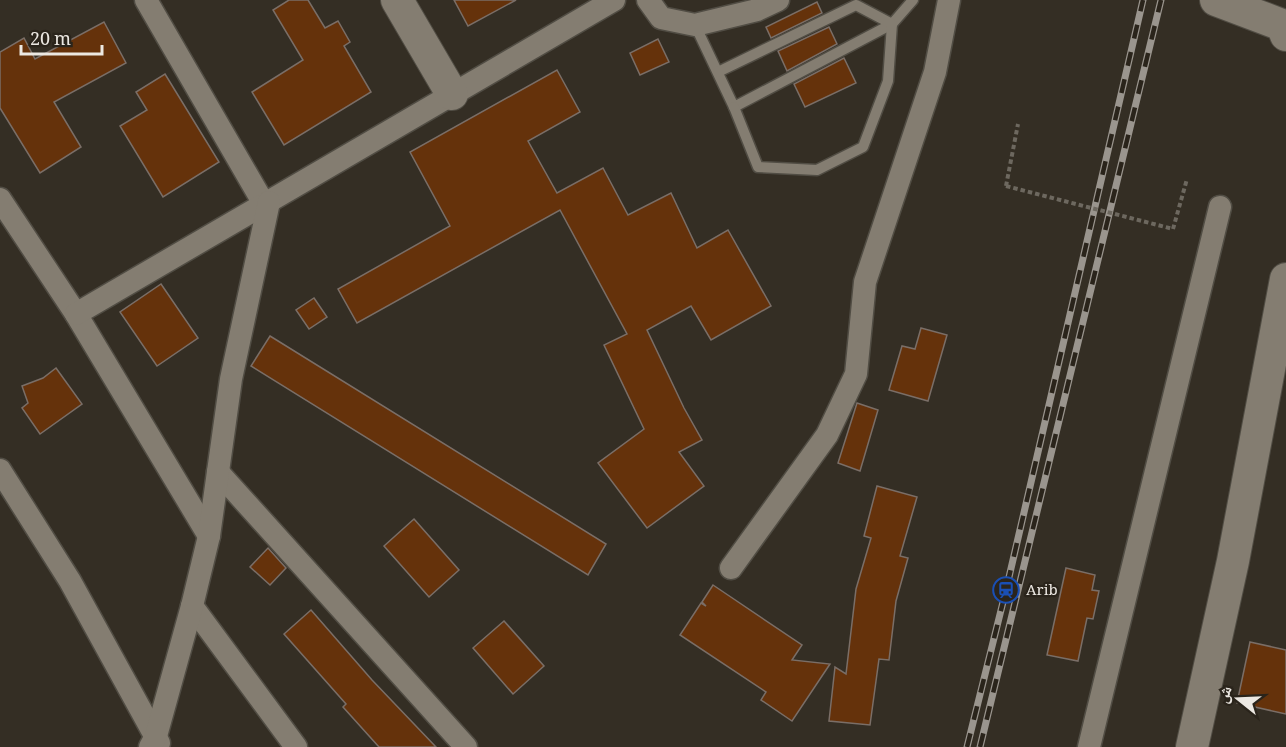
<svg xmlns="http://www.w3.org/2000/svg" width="1286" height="747" font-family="Georgia,'Noto Naskh Arabic',serif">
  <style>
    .building { fill: #65320b; stroke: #7a6e67; stroke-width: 1.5 }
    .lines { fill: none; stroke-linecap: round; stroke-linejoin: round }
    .lane-casing { stroke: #514d44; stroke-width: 13 }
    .street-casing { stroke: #514d44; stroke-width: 25 }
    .secondary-casing { stroke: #514d44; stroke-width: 34 }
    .path { stroke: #6d685f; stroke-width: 4; stroke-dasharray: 4.5 3; stroke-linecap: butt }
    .lane { stroke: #847d71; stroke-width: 10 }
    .street { stroke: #847d71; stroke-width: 22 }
    .secondary { stroke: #847d71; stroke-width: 32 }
    .rail-casing { stroke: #9a958e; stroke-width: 7 }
    .rail { stroke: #2a241b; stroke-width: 4.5; stroke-dasharray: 14; stroke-linecap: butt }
    .path-bridge { stroke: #6d685f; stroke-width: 4; stroke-dasharray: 4.5 3; stroke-linecap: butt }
    .labels { text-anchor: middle; stroke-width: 4.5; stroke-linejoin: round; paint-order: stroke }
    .poi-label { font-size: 15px; fill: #ece8e2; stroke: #2a241b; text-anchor: start }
  </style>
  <rect width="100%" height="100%" fill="#342e24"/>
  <!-- building -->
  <g class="building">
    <polygon points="289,0 308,0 325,28 338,21 350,42 344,46 371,92 284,145 252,92 303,60 273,10"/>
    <polygon points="454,0 516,0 468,26"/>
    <polygon points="817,2 822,13 771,38 766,27"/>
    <polygon points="104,22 126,63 54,102 81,147 40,173 0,108 0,52 24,38 35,59"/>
    <polygon points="829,27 837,44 787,71 778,51"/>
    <polygon points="658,39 669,62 640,75 630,53"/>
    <polygon points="844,58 856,83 805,107 794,84"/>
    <polygon points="557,70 580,112 528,141 557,193 603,168 628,215 671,193 697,248 728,230 771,306 711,340 691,306 647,330 684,408 702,440 679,452 704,486 647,528 598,463 644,429 604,345 627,334 560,210 357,323 338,289 450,226 410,152"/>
    <polygon points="165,74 219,162 163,197 120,126 147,110 136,92"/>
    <polygon points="161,284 198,338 157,366 120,312"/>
    <polygon points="314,298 327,317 309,329 296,310"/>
    <polygon points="921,328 947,335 928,401 889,390 902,346 915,349"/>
    <polygon points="270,336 606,544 588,575 251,366"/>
    <polygon points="56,368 82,404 40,434 22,408 28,403 22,386 43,378"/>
    <polygon points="857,403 878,410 860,471 838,463"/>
    <polygon points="877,486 917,497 900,556 908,558 896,601 889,660 879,659 870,725 829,721 835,667 846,674 856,589 871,538 864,536"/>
    <polygon points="414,519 459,570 429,597 384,546"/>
    <polygon points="268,548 286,568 270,585 250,567"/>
    <polygon points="1066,568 1095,575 1092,590 1099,591 1093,619 1087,618 1078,661 1047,655"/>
    <polygon points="713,585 802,645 792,660 830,664 792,721 761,700 766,692 680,635 701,603 706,606 702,602"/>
    <polygon points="311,610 372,680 436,747 379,747 343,707 346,704 284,634"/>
    <polygon points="504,621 544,666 513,694 473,648"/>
    <polygon points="1250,642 1286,650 1286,714 1237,703"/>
  </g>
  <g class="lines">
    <!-- lane casing -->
    <g class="lane-casing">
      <g id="lane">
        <polyline points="695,25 734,107 892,24 913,0"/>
        <polyline points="718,72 856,5 892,24 888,81 863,147 817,170 758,167 734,107"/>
      </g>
    </g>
    <!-- street casing -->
    <g class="street-casing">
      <g id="street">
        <polyline points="146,0 264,204"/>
        <polyline points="648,0 661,18 695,25 757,10 778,0"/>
        <polyline points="0,199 76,314 209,536"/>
        <polyline points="76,314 614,0"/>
        <polyline points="0,470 70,581 159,743"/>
        <polyline points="218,472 466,747"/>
        <polyline points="731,568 827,435 856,374 865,282 935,72 949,0"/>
        <polyline points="192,606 296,747"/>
        <polyline points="150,747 156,736 192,606 209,536 231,379 269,202"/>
        <polyline points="1089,747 1220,207"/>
      </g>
    </g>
    <!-- secondary casing -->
    <g class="secondary-casing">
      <g id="secondary">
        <polyline points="397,0 452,94"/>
        <polyline points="1216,0 1282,25 1286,35"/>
        <polyline points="1192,747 1233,561 1286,279"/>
      </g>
    </g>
    <!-- path -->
    <g class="path">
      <polyline points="1006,186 1018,124"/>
      <polyline points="1173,229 1187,179"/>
    </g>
    <!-- lane -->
    <use href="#lane" class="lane"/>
    <!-- street -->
    <use href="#street" class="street"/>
    <!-- secondary -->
    <use href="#secondary" class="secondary"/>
    <!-- rail casing -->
    <g class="rail-casing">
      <g id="rail">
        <polyline points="967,747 1006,590 1143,0"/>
        <polyline points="980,747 1161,0"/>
      </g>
    </g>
    <!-- rail -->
    <use href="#rail" class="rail"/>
    <!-- path-bridge -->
    <polyline class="path-bridge" points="1006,186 1173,229"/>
  </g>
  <!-- icons -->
  <defs>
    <g id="station-ring" transform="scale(1.35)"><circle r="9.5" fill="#2a241b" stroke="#1a4fb4" stroke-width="1.5"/><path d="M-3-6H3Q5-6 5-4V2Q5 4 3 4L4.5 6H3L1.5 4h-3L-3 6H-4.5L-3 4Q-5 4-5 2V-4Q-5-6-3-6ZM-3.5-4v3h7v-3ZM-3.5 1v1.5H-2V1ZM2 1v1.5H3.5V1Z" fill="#1a4fb4"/></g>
  </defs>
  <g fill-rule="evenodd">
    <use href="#station-ring" x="1006" y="590"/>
  </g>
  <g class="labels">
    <!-- poi labels -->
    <g class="poi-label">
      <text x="1026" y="595">Arib</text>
    </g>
  </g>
  <!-- north arrow -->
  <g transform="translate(1238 699) rotate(288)" stroke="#2a241b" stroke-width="4.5" paint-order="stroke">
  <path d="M0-4.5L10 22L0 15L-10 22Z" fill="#ece8e2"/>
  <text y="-9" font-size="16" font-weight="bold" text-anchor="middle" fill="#ece8e2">ش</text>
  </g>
  <!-- scale -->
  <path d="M21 45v9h81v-9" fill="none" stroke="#ece8e2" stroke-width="3"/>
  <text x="30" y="45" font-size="18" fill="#ece8e2" stroke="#2a241b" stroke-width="4.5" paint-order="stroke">20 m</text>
</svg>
